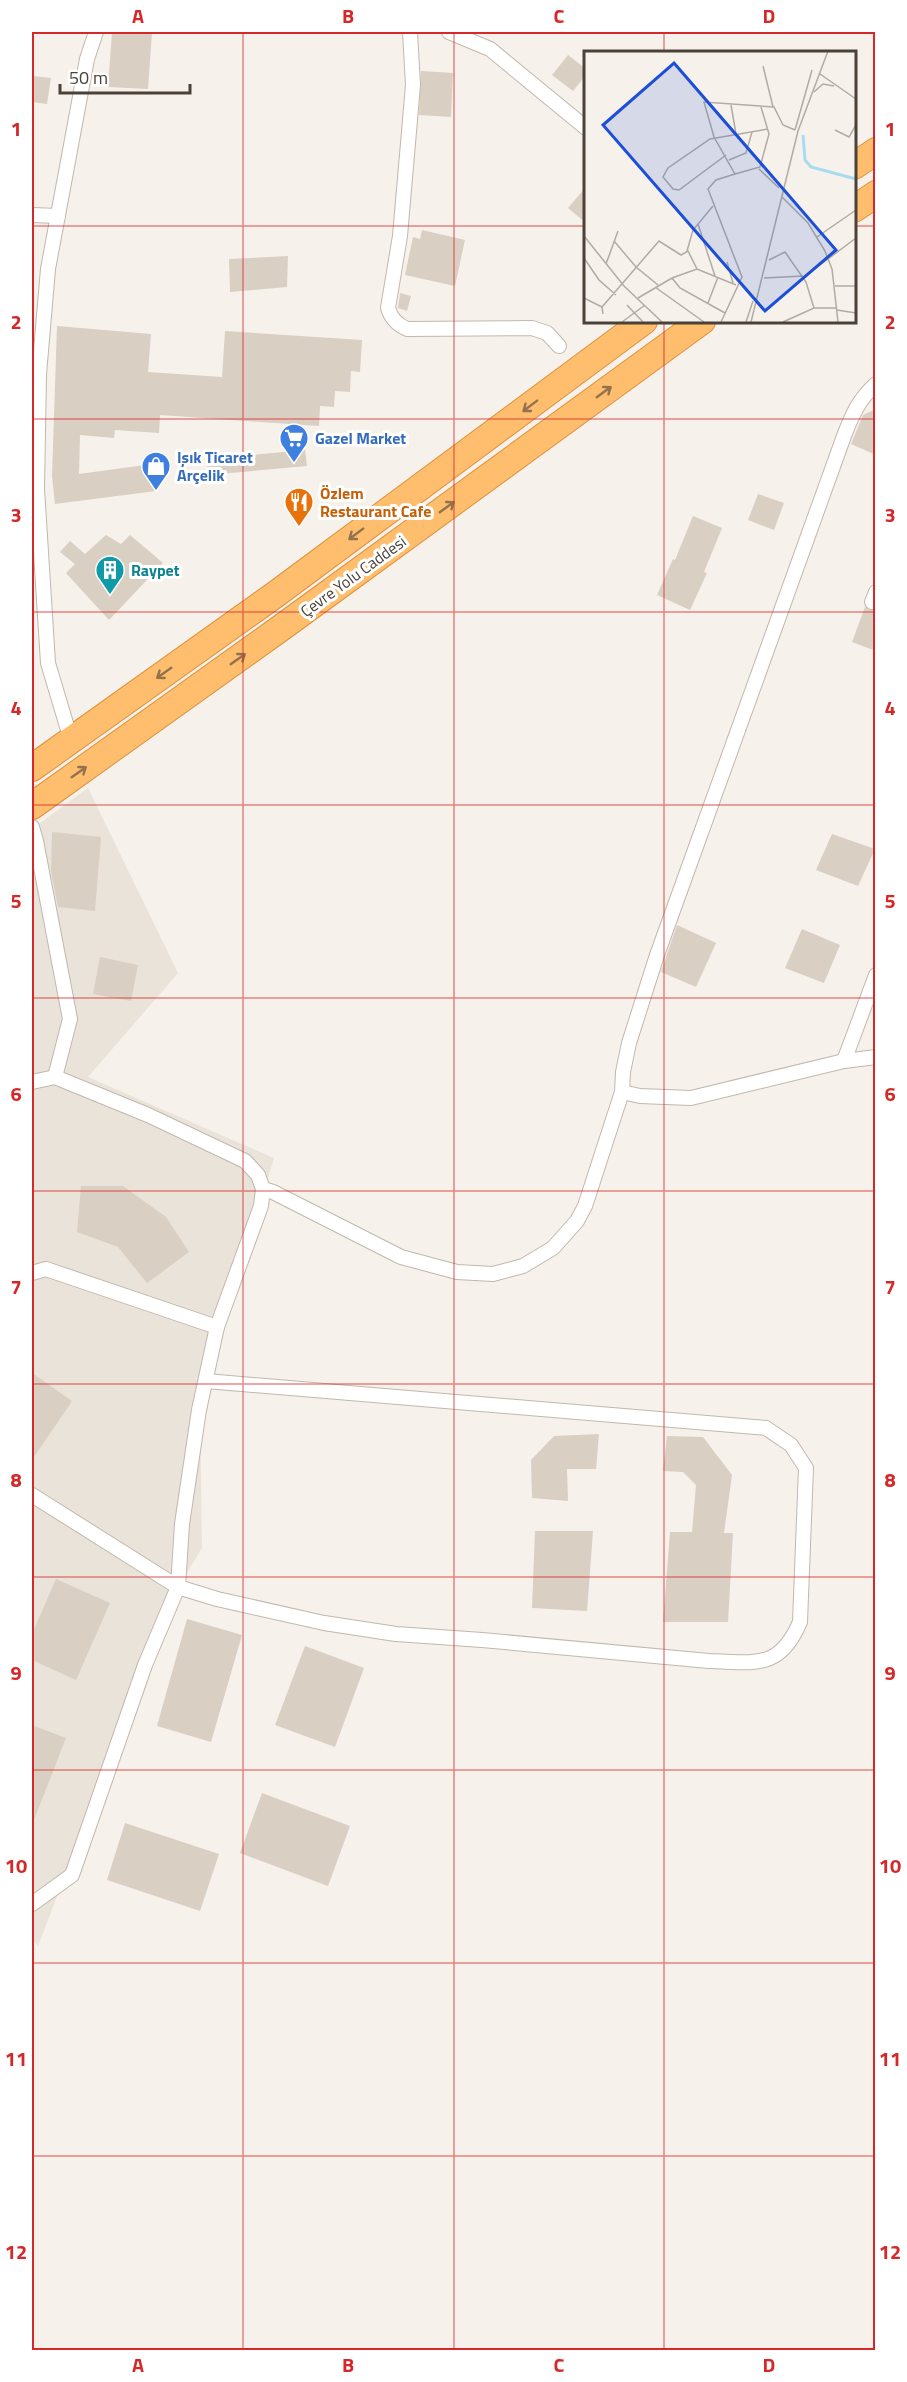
<svg xmlns="http://www.w3.org/2000/svg" width="907" height="2382" font-family="'Titillium Web',sans-serif">
  <style>
    .residential { fill: #e9e3d9 }
    .building { fill: #dacfc3 }
    .lines { fill: none; stroke-linecap: round; stroke-linejoin: round }
    .street-casing { stroke: #c1b8ad; stroke-width: 16 }
    .highway-casing { stroke: #df913c; stroke-width: 28 }
    .street { stroke: #fff; stroke-width: 14 }
    .highway { stroke: #febe6d; stroke-width: 26 }
    .oneway { stroke: #92734d }
    .grid { fill: none; stroke: #d62828; stroke-width: 1.5; stroke-opacity: 0.55 }
    .labels { text-anchor: middle; stroke-width: 6; stroke-linejoin: round; paint-order: stroke }
    .shop-label { font-size: 16px; font-weight: bold; fill: #366cbe; stroke: #fff; text-anchor: start }
    .food-label { font-size: 16px; font-weight: bold; fill: #c56008; stroke: #fff; text-anchor: start }
    .culture-label { font-size: 16px; font-weight: bold; fill: #0d838f; stroke: #fff; text-anchor: start }
    .street-label { font-size: 16px; fill: #4a4138; stroke: #fff }
    .inset-river { fill: none; stroke: #a8dbf1; stroke-width: 3 }
    .inset-road { fill: none; stroke: #b1aba3; stroke-width: 1.5 }
    .view { fill: #1d4ed8; fill-opacity: 0.15; stroke: #1d4ed8; stroke-width: 3 }
    .inset-edge { fill: none; stroke: #4a4138; stroke-width: 3 }
    .neatline { fill: none; stroke: #d62828; stroke-width: 2 }
    .grid-label { font-size: 20px; text-anchor: middle; font-weight: bold; fill: #d62828 }
  </style>
  <rect width="100%" height="100%" fill="#f6f1eb"/>
  <!-- residential -->
  <polygon class="residential" points="88,788 178,973 88,1077 274,1158 200,1410 202,1548 171,1599 38,1946 32,1939 32,829"/>
  <!-- building -->
  <g class="building">
    <polygon points="112,32 152,32 148,89 108,87"/>
    <polygon points="568,55 586,69 586,75 573,91 552,75"/>
    <polygon points="421,71 453,73 451,117 419,115"/>
    <polygon points="32,76 51,78 47,104 32,102"/>
    <polygon points="586,187 586,223 568,208"/>
    <polygon points="422,230 465,240 455,286 405,275 413,237 420,239"/>
    <polygon points="288,256 287,287 230,292 229,259"/>
    <polygon points="400,293 411,296 407,311 398,308"/>
    <polygon points="57,326 151,334 148,372 222,377 225,331 362,340 360,372 351,371 350,392 335,391 334,407 320,406 319,426 160,415 159,433 115,430 114,438 80,435 79,474 152,464 156,491 55,504 52,476"/>
    <polygon points="876,409 876,455 851,444 863,415"/>
    <polygon points="305,450 307,466 208,475 206,459"/>
    <polygon points="758,494 784,503 774,530 748,520"/>
    <polygon points="693,516 722,528 704,572 707,573 690,610 657,595 673,559 675,560"/>
    <polygon points="106,535 121,544 130,535 163,563 109,620 66,573 75,564 60,552 70,541 85,554"/>
    <polygon points="865,607 869,610 876,610 876,651 852,642"/>
    <polygon points="52,832 101,837 95,911 58,907 51,871"/>
    <polygon points="832,834 875,849 858,886 816,870"/>
    <polygon points="677,925 716,943 696,987 661,972"/>
    <polygon points="802,929 840,945 824,983 785,968"/>
    <polygon points="100,957 138,965 131,1001 93,994"/>
    <polygon points="81,1186 123,1186 166,1217 189,1252 147,1283 118,1247 77,1232"/>
    <polygon points="32,1373 72,1401 32,1460"/>
    <polygon points="599,1434 596,1469 567,1469 568,1501 532,1498 531,1460 554,1436"/>
    <polygon points="667,1436 703,1437 732,1475 724,1533 733,1533 728,1622 663,1622 670,1532 692,1532 696,1485 683,1472 663,1471"/>
    <polygon points="535,1531 593,1531 587,1611 532,1608"/>
    <polygon points="56,1579 110,1603 76,1680 32,1660 32,1634"/>
    <polygon points="187,1619 242,1635 211,1742 157,1726"/>
    <polygon points="305,1646 364,1668 335,1747 275,1725"/>
    <polygon points="32,1725 66,1738 32,1825"/>
    <polygon points="262,1793 350,1826 328,1886 240,1853"/>
    <polygon points="125,1823 219,1854 200,1911 107,1880"/>
  </g>
  <g class="lines">
    <!-- street casing -->
    <g class="street-casing">
      <g id="street">
        <path d="M 410,32 L 413,85 L 400,236 L 388,308 C 391,318 396,324 407,329 L 532,328 L 547,333 L 559,346"/>
        <polyline points="449,32 490,49 586,128"/>
        <polyline points="32,215 58,216"/>
        <polyline points="872,602 876,592"/>
        <polyline points="71,740 48,663 37,489 39,374 48,269 87,59 96,32"/>
        <polyline points="32,827 36,841 70,1019 55,1077"/>
        <polyline points="844,1061 876,975"/>
        <polyline points="32,1082 55,1077 148,1115 245,1161 258,1175 263,1189 261,1206 217,1327 199,1410 182,1524 178,1587 145,1665 72,1875 32,1904"/>
        <polyline points="622,1092 640,1096 691,1098 844,1061 876,1057"/>
        <path d="M 263,1189 L 273,1192 L 401,1257 L 457,1272 L 493,1274 L 523,1266 L 553,1248 L 577,1221 L 585,1206 L 622,1092 L 623,1072 L 629,1043 L 657,955 L 844,436 C 852,415 859,399 876,384"/>
        <polyline points="32,1273 46,1269 217,1327"/>
        <path d="M 32,1495 L 178,1587 L 217,1599 L 324,1623 L 396,1634 L 482,1640 L 709,1661 C 754,1662 779,1671 800,1622 L 806,1468 L 791,1445 L 766,1428 L 206,1381"/>
      </g>
    </g>
    <!-- highway casing -->
    <g class="highway-casing">
      <g id="highway">
        <polyline points="854,166 876,151"/>
        <polyline points="854,209 876,194"/>
        <polyline points="32,768 276,594 644,321"/>
        <polyline points="32,806 285,625 702,321"/>
      </g>
    </g>
    <!-- street -->
    <use href="#street" class="street"/>
    <!-- highway -->
    <use href="#highway" class="highway"/>
  </g>
  <!-- one-way arrows -->
  <defs><path id="oneway-shaft" d="M-6 0H5M1.5-3L5.5 0L1.5 3" fill="none" stroke-width="1.6" stroke-linecap="round" stroke-linejoin="round" transform="scale(1.5)"/></defs>
  <g class="oneway">
    <use href="#oneway-shaft" transform="translate(604 392) rotate(-36)"/>
    <use href="#oneway-shaft" transform="translate(530 406) rotate(143)"/>
    <use href="#oneway-shaft" transform="translate(447 507) rotate(-36)"/>
    <use href="#oneway-shaft" transform="translate(356 534) rotate(143)"/>
    <use href="#oneway-shaft" transform="translate(238 659) rotate(-35)"/>
    <use href="#oneway-shaft" transform="translate(164 673) rotate(145)"/>
    <use href="#oneway-shaft" transform="translate(79 772) rotate(-35)"/>
  </g>
  <!-- grid -->
  <path class="grid" d="M 243,32 L 243,2350M 454,32 L 454,2350M 664,32 L 664,52M 32,226 L 586,226M 854,226 L 876,226M 664,321 L 664,2350M 32,419 L 876,419M 32,612 L 876,612M 32,805 L 876,805M 32,998 L 876,998M 32,1191 L 876,1191M 32,1384 L 876,1384M 32,1577 L 876,1577M 32,1770 L 876,1770M 32,1963 L 876,1963M 32,2156 L 876,2156"/>
  <!-- icons -->
  <defs>
    <g id="supermarket-pin" transform="scale(1.5)"><path d="M0 17L-7.5 6A9.5 9.5 0 1 1 7.5 6Z" fill="#3f7fe0" stroke="#fff"/><path d="M-6-5.5h2.5l.6 2H6L4.5 2H-2.5L-4.4-4H-6ZM-1.5 3.2a1.3 1.3 0 1 0 .1 0ZM3 3.2a1.3 1.3 0 1 0 .1 0Z" fill="#fff"/></g>
    <g id="shop-pin" transform="scale(1.5)"><path d="M0 17L-7.5 6A9.5 9.5 0 1 1 7.5 6Z" fill="#3f7fe0" stroke="#fff"/><path d="M-5-2.5h2.3a2.7 3.5 0 0 1 5.4 0H5L5.5 6h-11ZM-1.5-2.5h3a1.5 2.3 0 0 0-3 0Z" fill="#fff"/></g>
    <g id="restaurant-pin" transform="scale(1.5)"><path d="M0 17L-7.5 6A9.5 9.5 0 1 1 7.5 6Z" fill="#e8710a" stroke="#fff"/><path d="M-5-6h1v4h1v-4h1v4h1v-4h1v5L-1.5 .5V6h-2V.5L-5-1ZM5-6V6H3V1.5H1.5Q1.5-4 5-6Z" fill="#fff"/></g>
    <g id="building-pin" transform="scale(1.5)"><path d="M0 17L-7.5 6A9.5 9.5 0 1 1 7.5 6Z" fill="#0f9aa8" stroke="#fff"/><path d="M-4-6H4V6H1V3H-1V6H-4ZM-2.5-4.3h1.7v1.8h-1.7ZM.8-4.3h1.7v1.8H.8ZM-2.5-1h1.7V.8h-1.7ZM.8-1h1.7V.8H.8Z" fill="#fff"/></g>
  </defs>
  <g fill-rule="evenodd">
    <use href="#supermarket-pin" x="294" y="438"/>
    <use href="#shop-pin" x="156" y="466"/>
    <use href="#restaurant-pin" x="299" y="502"/>
    <use href="#building-pin" x="110" y="570"/>
  </g>
  <g class="labels">
    <!-- shop labels -->
    <g class="shop-label">
      <text x="315" y="444">Gazel Market</text>
      <text x="177" y="463">Işık Ticaret<tspan x="177" dy="18">Arçelik</tspan></text>
    </g>
    <!-- food labels -->
    <g class="food-label">
      <text x="320" y="499">Özlem<tspan x="320" dy="18">Restaurant Cafe</tspan></text>
    </g>
    <!-- culture labels -->
    <g class="culture-label">
      <text x="131" y="576">Raypet</text>
    </g>
    <!-- street labels -->
    <g class="street-label">
      <text transform="translate(353 576) rotate(-36)" y="6">Çevre Yolu Caddesi</text>
    </g>
  </g>
  <!-- overview -->
  <g transform="translate(584 51)">
    <rect width="272" height="272" fill="#f6f1eb"/>
    <path class="inset-river" d="M 219,84 L 221,109 L 227,116 L 272,128"/>
    <path class="inset-road" d="M 179,15 L 189,56M 236,23 L 272,48M 230,41 L 239,33 L 250,35M 147,54 L 152,83M 177,56 L 185,83 L 176,116 L 151,123 L 130,86 L 120,51 L 190,56 L 199,74 L 211,79M 211,79 L 228,19M 251,79 L 265,86 L 272,74M 142,104 L 95,139 L 89,138 L 79,126 L 84,117 L 126,88 L 184,78M 145,109 L 162,102 L 168,81M 175,118 L 195,137M 198,146 L 224,172 L 241,200 L 248,218 L 254,271M 114,173 L 131,225M 0,185 L 40,235 L 78,271M 233,186 L 272,159M 30,190 L 52,216 L 74,234M 103,200 L 109,179 L 129,155M 0,207 L 15,229 L 32,244M 185,209 L 201,201 L 222,231 L 230,257M 143,211 L 149,232M 22,213 L 34,180M 220,226 L 272,187M 88,227 L 96,237 L 141,262M 180,227 L 219,225M 251,235 L 272,235M 71,236 L 120,271M 0,247 L 18,256 L 19,263M 54,247 L 88,227 L 113,218 L 152,234M 124,252 L 134,226M 43,254 L 59,271M 18,256 L 75,190 L 97,204 L 104,200 L 113,218M 253,259 L 272,262M 38,271 L 61,254M 137,271 L 158,226 L 124,138 L 132,129 L 151,123M 162,271 L 169,250M 167,271 L 214,80 L 244,0M 199,271 L 230,257 L 253,257"/>
    <path class="view" d="M 90,12 L 252,199 L 181,260 L 19,74 Z"/>
    <rect width="272" height="272" class="inset-edge"/>
  </g>
  <!-- border -->
  <rect width="907" height="2382" fill="none" stroke="#ffffff" stroke-width="66"/>
  <!-- scale -->
  <path d="M60 84v9h130v-9" fill="none" stroke="#4a4138" stroke-width="3"/>
  <text x="69" y="84" font-size="18" fill="#4a4138" stroke="#ffffff" stroke-width="4.5" paint-order="stroke">50 m</text>
  <rect x="33" y="33" width="841" height="2316" class="neatline"/>
  <g class="grid-label">
    <text x="138" y="23">A</text>
    <text x="348" y="23">B</text>
    <text x="559" y="23">C</text>
    <text x="769" y="23">D</text>
    <text x="16" y="136">1</text>
    <text x="890" y="136">1</text>
    <text x="16" y="329">2</text>
    <text x="890" y="329">2</text>
    <text x="16" y="522">3</text>
    <text x="890" y="522">3</text>
    <text x="16" y="715">4</text>
    <text x="890" y="715">4</text>
    <text x="16" y="908">5</text>
    <text x="890" y="908">5</text>
    <text x="16" y="1101">6</text>
    <text x="890" y="1101">6</text>
    <text x="16" y="1294">7</text>
    <text x="890" y="1294">7</text>
    <text x="16" y="1487">8</text>
    <text x="890" y="1487">8</text>
    <text x="16" y="1680">9</text>
    <text x="890" y="1680">9</text>
    <text x="16" y="1873">10</text>
    <text x="890" y="1873">10</text>
    <text x="16" y="2066">11</text>
    <text x="890" y="2066">11</text>
    <text x="16" y="2259">12</text>
    <text x="890" y="2259">12</text>
    <text x="138" y="2372">A</text>
    <text x="348" y="2372">B</text>
    <text x="559" y="2372">C</text>
    <text x="769" y="2372">D</text>
  </g>
</svg>
